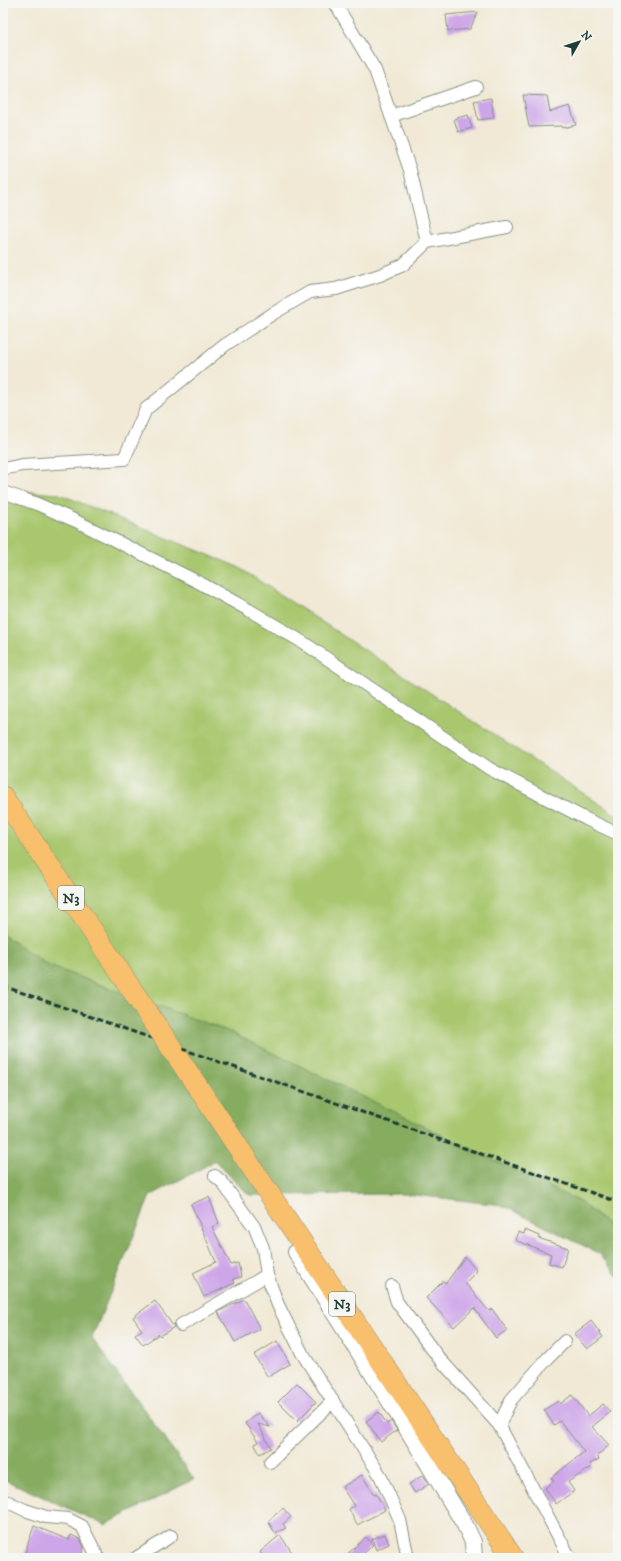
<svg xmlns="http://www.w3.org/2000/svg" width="621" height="1561" font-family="'IM FELL DW Pica',serif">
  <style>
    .green { fill: #a9c76e; stroke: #648251 }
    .forest { fill: #86ac61; stroke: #52744a }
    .building { fill: #cda5e9 }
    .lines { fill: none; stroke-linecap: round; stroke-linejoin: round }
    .minor-casing { stroke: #889384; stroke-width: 14 }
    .tertiary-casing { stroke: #889384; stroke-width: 18 }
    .trunk-casing { stroke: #889384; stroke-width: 22 }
    .minor { stroke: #fff; stroke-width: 12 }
    .tertiary { stroke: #fff; stroke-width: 16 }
    .trunk { stroke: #f8bf6c; stroke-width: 21 }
    .rail { stroke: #1f3d34; stroke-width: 3; stroke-dasharray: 6 3; stroke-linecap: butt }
    .trunk-bridge-casing { stroke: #889384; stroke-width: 22; stroke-linecap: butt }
    .trunk-bridge { stroke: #f8bf6c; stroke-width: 21 }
    .labels { text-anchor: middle; stroke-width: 3.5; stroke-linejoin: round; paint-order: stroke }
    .shield { fill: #f6f6f2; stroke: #60746d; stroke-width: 1 }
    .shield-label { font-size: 14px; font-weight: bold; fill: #1f3d34 }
  </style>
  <rect width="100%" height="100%" fill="#f6f6f2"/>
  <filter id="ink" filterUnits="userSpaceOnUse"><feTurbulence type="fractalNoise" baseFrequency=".025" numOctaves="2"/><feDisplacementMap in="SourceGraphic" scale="8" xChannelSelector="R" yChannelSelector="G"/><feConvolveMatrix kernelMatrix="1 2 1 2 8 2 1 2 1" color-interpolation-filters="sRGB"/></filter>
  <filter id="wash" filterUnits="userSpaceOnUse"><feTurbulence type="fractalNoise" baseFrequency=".012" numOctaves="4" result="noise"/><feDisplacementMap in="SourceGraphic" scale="16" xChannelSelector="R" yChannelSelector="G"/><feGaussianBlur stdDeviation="0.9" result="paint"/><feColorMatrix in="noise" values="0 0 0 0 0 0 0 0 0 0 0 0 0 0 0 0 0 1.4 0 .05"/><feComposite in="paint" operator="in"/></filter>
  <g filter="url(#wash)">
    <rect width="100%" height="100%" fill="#f1e9d5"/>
    <!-- green -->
    <polygon class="green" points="3,490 59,494 238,567 618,816 618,1233 580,1202 49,966 3,935"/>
    <!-- forest -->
    <polygon class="forest" points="3,935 49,966 230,1032 580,1202 618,1233 618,1277 600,1254 502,1205 406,1194 249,1195 215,1161 150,1196 92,1338 194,1479 105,1525 3,1479"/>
    <g id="blocks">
      <!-- building -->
      <g class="building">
        <polygon points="478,12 470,29 448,31 446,15"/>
        <polygon points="523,95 547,96 550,112 570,106 576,125 562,128 561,126 529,127"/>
        <polygon points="491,98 494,118 478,120 474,101"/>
        <polygon points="468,115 472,128 458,132 454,119"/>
        <polygon points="209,1197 219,1223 212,1227 231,1265 238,1263 241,1277 233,1279 235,1283 204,1297 193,1273 216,1262 191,1204"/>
        <polygon points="525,1230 539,1236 538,1238 568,1248 562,1267 549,1263 551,1254 515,1240 518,1232 524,1234"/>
        <polygon points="465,1257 477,1271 465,1283 489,1311 492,1309 507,1330 496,1338 474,1308 454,1327 426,1298 443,1281 446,1283"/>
        <polygon points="244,1299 260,1329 235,1342 218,1312"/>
        <polygon points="155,1301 174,1327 160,1336 159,1334 143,1345 135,1334 142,1330 133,1317"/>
        <polygon points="591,1321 603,1337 587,1349 574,1334"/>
        <polygon points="277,1341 290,1364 268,1377 254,1355"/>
        <polygon points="297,1383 316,1402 297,1421 278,1402"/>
        <polygon points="572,1395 588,1416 603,1404 610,1412 592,1427 609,1445 597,1456 599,1459 590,1464 592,1467 568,1482 574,1491 556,1504 545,1488 554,1481 551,1478 584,1452 560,1421 554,1425 544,1410 558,1401 560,1404"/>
        <polygon points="379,1412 387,1424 391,1421 397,1430 381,1442 366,1421"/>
        <polygon points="258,1413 270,1427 258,1424 271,1448 260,1454 254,1444 258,1442 245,1423"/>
        <polygon points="362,1475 374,1495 376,1494 385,1510 357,1525 349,1509 354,1506 342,1487"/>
        <polygon points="423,1475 429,1484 415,1493 409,1484"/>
        <polygon points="283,1508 291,1517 283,1524 286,1528 275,1533 268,1521"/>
        <polygon points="34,1526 69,1540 71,1535 80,1539 84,1547 80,1558 23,1558"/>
        <polygon points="385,1534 389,1544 376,1550 372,1539"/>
        <polygon points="280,1535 296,1558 265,1558 260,1552"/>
        <polygon points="366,1537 373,1545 359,1558 343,1558"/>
      </g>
    </g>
  </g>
  <g filter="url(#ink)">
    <use href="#blocks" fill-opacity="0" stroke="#889384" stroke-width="1"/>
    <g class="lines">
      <!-- minor casing -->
      <g class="minor-casing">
        <g id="minor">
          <polyline points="335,3 375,70 410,170 427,242"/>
          <polyline points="391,116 476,87"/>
          <polyline points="3,469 22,465 124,459 146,409 225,345 274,313 310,292 336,289 380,275 403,265 427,242 507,227"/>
          <polyline points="3,492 37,504 76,521 200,583 249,610 304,643 490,769 586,819 618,834"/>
          <polyline points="215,1176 222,1182 255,1228 263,1248 267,1275 278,1305 302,1353 380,1475 400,1520 408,1558"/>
          <polyline points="392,1286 397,1302 438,1357 499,1425"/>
          <polyline points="181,1325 267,1275"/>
          <polyline points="565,1341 547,1359 511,1400 499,1425 570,1558"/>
          <polyline points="270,1462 333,1401"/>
          <polyline points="3,1501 8,1502 25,1510 46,1517 68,1519 82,1526 98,1558"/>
          <polyline points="136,1558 171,1536"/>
        </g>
      </g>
      <!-- tertiary casing -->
      <g class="tertiary-casing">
        <polyline id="tertiary" points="296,1252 409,1432 465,1525 473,1542 474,1558"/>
      </g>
      <!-- trunk casing -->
      <g class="trunk-casing">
        <g id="trunk">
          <polyline points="3,797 138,999"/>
          <polyline points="173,1050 513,1558"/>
        </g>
      </g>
      <!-- minor -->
      <use href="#minor" class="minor"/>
      <!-- tertiary -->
      <use href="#tertiary" class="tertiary"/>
      <!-- trunk -->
      <use href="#trunk" class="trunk"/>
      <!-- rail -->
      <polyline class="rail" points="3,986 618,1202"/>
      <!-- trunk-bridge casing -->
      <g class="trunk-bridge-casing">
        <polyline id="trunk-bridge" points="138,999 173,1050"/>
      </g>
      <!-- trunk-bridge -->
      <use href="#trunk-bridge" class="trunk-bridge"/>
    </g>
  </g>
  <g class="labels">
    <!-- shield labels -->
    <g class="shield">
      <rect x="58" y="886" width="26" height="24" rx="3"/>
      <rect x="329" y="1292" width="26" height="24" rx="3"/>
    </g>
    <g class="shield-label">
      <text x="71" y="903">N3</text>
      <text x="342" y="1309">N3</text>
    </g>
  </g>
  <!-- margin -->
  <rect width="621" height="1561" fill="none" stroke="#f6f6f2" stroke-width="16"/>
  <!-- north arrow -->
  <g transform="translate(579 42) rotate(51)" stroke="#f6f6f2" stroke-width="3" paint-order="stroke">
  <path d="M0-3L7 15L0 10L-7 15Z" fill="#1f3d34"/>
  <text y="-6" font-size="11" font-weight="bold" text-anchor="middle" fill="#1f3d34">N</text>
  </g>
</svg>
